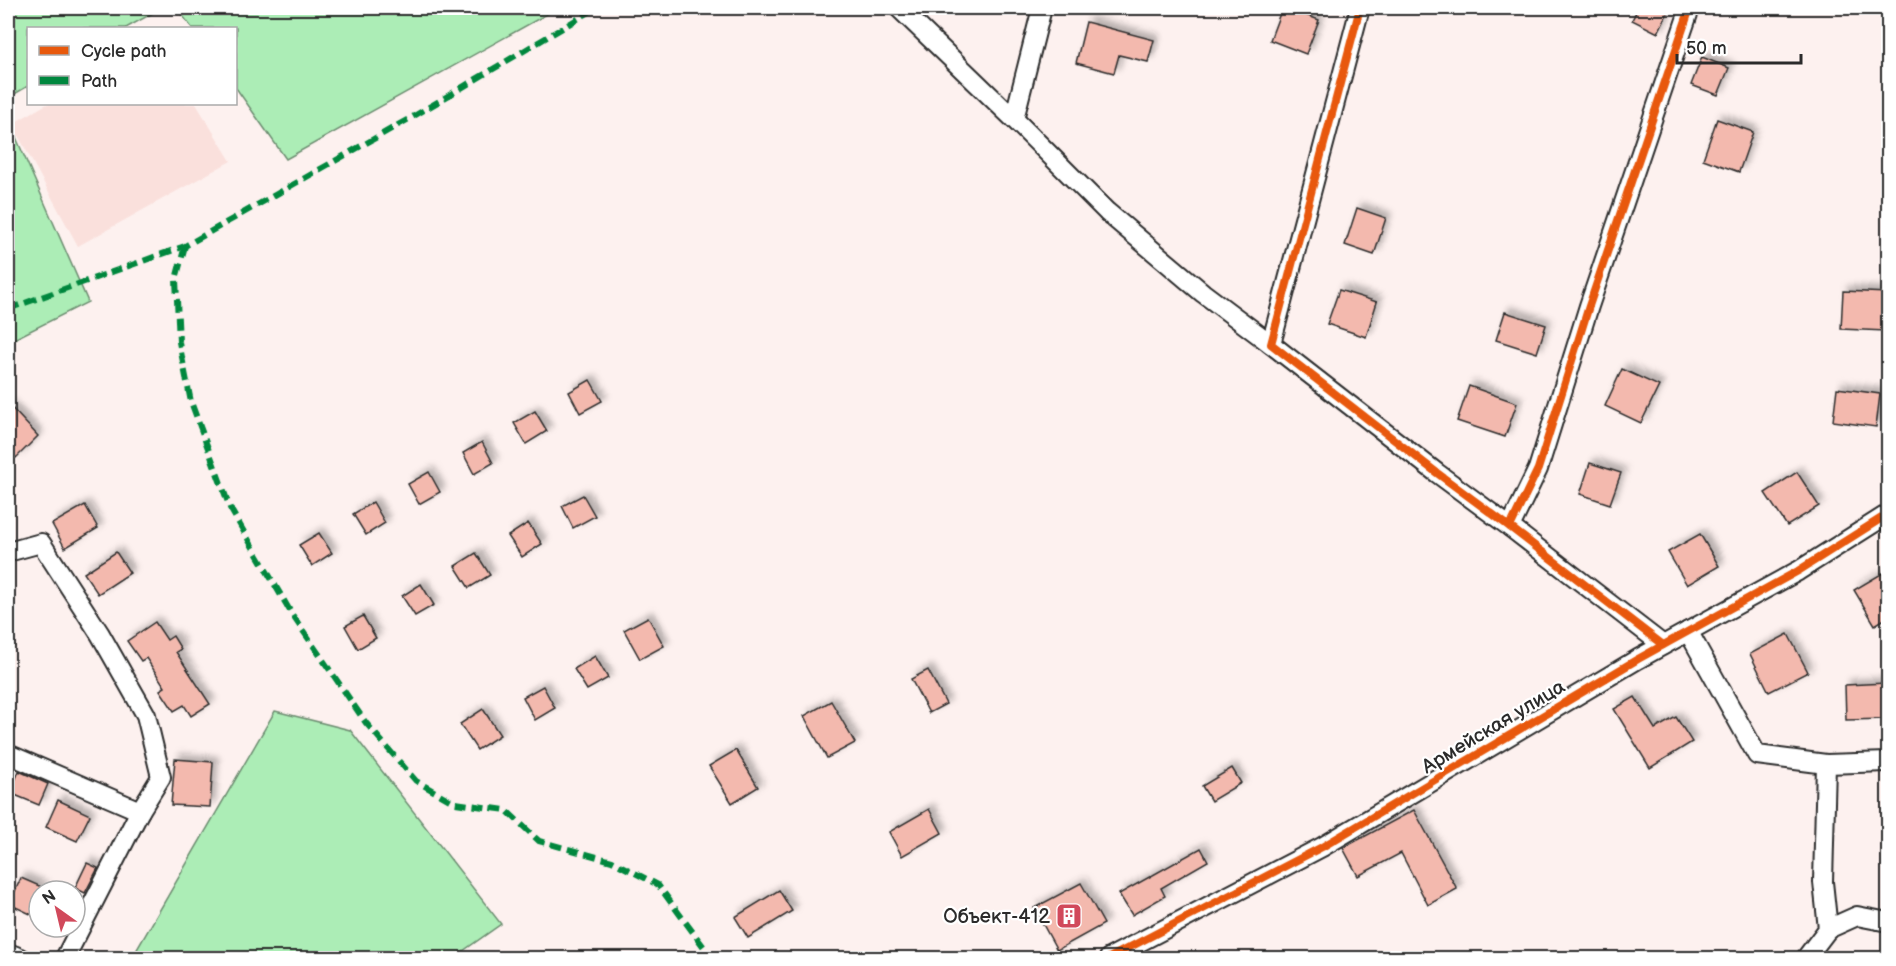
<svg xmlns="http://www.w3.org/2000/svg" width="1896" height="966" font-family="'Balsamiq Sans',sans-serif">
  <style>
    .built { fill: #fae0dc }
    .green { fill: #acedb6; stroke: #6c8c70; stroke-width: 1.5 }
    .building { fill: #f3b9ae; stroke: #2b2b2b; stroke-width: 1.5; filter: url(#shadow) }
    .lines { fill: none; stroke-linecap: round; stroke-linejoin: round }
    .minor-casing { stroke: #2b2b2b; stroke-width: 22 }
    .minor { stroke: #fff; stroke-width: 18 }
    .quiet { stroke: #00873e; stroke-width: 6; stroke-dasharray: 12 6; stroke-linecap: butt }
    .cycleway-casing { stroke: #fff; stroke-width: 11 }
    .cycleway { stroke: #e8590c; stroke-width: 8 }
    .labels { text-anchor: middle; stroke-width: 4.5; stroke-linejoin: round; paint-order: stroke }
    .street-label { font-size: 20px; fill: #2b2b2b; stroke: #fff }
    .poi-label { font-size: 20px; fill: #2b2b2b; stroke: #fff; text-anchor: end }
  </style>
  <defs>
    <filter id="shadow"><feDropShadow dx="5" dy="-5" stdDeviation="3" flood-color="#0004"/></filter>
  </defs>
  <rect width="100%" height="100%" fill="#fdf1ef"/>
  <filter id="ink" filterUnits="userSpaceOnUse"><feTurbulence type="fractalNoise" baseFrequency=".0167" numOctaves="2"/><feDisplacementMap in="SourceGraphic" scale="12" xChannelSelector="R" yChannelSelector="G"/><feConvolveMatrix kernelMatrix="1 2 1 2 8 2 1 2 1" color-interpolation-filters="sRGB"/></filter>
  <g filter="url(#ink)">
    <!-- built -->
    <polygon class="built" points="47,104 196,104 231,161 78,246 12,124"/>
    <!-- green -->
    <g class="green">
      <polygon points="8,8 162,8 126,28 28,28 28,86 8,98"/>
      <polygon points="177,8 558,8 286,159 236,88 236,28 192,28"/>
      <polygon points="8,119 88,302 8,342"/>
      <polygon points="275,711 350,730 501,924 453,958 132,958"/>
    </g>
    <!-- building -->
    <g class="building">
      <polygon points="1282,8 1287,8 1319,20 1306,54 1270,40"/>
      <polygon points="1638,8 1670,8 1658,33 1632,20"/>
      <polygon points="1086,22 1154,40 1148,62 1119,55 1114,73 1076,63"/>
      <polygon points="1702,57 1729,68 1718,95 1691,85"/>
      <polygon points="1717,119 1753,132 1739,172 1703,159"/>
      <polygon points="1357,208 1386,218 1374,255 1345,245"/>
      <polygon points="1339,290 1377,302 1366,337 1327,324"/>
      <polygon points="1843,291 1888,293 1886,331 1841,329"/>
      <polygon points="1505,312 1546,325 1537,353 1496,340"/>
      <polygon points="1622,369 1659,386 1641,423 1605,406"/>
      <polygon points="590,380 602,401 580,413 569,392"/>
      <polygon points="1469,386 1517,403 1505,437 1457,421"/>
      <polygon points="1837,388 1880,394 1876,427 1833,421"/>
      <polygon points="8,404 38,436 16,458 8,449"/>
      <polygon points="535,411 547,431 526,444 514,423"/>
      <polygon points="482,442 493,463 474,474 463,453"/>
      <polygon points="1590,463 1621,473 1610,504 1580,494"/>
      <polygon points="429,472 440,492 419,504 408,484"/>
      <polygon points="1797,472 1819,506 1787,526 1765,493"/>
      <polygon points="583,495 595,516 573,528 562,506"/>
      <polygon points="373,502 385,523 366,535 353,514"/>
      <polygon points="85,505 98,528 65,548 52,524"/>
      <polygon points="528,523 542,544 522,557 508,536"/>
      <polygon points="319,533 332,553 312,566 299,545"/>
      <polygon points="1700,534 1719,566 1687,585 1668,552"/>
      <polygon points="116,552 130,573 98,594 84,573"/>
      <polygon points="476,553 490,575 469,588 455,566"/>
      <polygon points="1888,570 1888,617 1875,625 1854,590"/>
      <polygon points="421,584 434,605 415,616 402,596"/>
      <polygon points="363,616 376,638 358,649 345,626"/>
      <polygon points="648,617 664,646 640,659 624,630"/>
      <polygon points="155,622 167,640 173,636 181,649 176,652 210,704 191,716 184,705 174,711 160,690 165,687 146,658 141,661 127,641"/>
      <polygon points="1788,634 1808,672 1769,692 1750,654"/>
      <polygon points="595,656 608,678 587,690 574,669"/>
      <polygon points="928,670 946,704 929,713 911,679"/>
      <polygon points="1886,683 1887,719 1846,720 1845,685"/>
      <polygon points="543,686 555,708 535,720 523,697"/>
      <polygon points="1635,697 1655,729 1676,717 1692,742 1650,768 1614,709"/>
      <polygon points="831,701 855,743 827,758 804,716"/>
      <polygon points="483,709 500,735 477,750 460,724"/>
      <polygon points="736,750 758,787 732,803 709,766"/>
      <polygon points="175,759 213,762 210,807 171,805"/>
      <polygon points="1232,768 1241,783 1211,801 1202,786"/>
      <polygon points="19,771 48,784 39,805 10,793"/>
      <polygon points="58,800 90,815 77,841 46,827"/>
      <polygon points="929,809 942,833 902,856 889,832"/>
      <polygon points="1414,810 1457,889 1428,905 1401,853 1358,876 1343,848"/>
      <polygon points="1201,848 1208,861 1161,888 1165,896 1132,915 1119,894"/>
      <polygon points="87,863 98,868 85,893 75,888"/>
      <polygon points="21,878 44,888 42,891 39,891 39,918 9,904"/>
      <polygon points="1081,883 1104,924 1057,950 1034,908"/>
      <polygon points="779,890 792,911 748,938 735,917"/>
    </g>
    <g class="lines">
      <!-- minor casing -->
      <g class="minor-casing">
        <g id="minor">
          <polyline points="899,8 1014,119"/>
          <polyline points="1042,8 1014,119 1107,212 1203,293 1271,344"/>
          <polyline points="1360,8 1271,344 1437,473 1510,527"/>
          <polyline points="8,552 41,543 100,634 146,715 161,777 140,811"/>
          <polyline points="1688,631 1757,755 1826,764"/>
          <polyline points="1663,645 1510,527 1538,469 1589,306 1690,8"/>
          <polyline points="8,754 140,811 65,958"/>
          <polyline points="1828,929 1857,916 1888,922"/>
          <polyline points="8,953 21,958"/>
          <polyline points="1109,958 1322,847 1638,659 1798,571 1888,514"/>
          <polyline points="1806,958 1828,929 1823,882 1826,764 1888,762"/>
        </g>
      </g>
      <!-- minor -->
      <use href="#minor" class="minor"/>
      <!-- quiet -->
      <g class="quiet">
        <polyline points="185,246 176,279 179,342 191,402 230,508 293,616 366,723 416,781 455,803 506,810 539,841 612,861 658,885 712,958"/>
        <polyline points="8,309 185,246 414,116 596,8"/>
      </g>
      <!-- cycleway casing -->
      <g class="cycleway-casing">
        <g id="cycleway">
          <polyline points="1360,8 1271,344 1437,473 1510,527"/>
          <polyline points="1663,645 1510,527 1538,469 1589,306 1690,8"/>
          <polyline points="1109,958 1322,847 1638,659 1798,571 1888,514"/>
        </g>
      </g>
      <!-- cycleway -->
      <use href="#cycleway" class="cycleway"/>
    </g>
  </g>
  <!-- icons -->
  <defs>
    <g id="building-square" transform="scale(1.35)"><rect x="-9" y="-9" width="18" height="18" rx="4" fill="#d1495b" stroke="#fff"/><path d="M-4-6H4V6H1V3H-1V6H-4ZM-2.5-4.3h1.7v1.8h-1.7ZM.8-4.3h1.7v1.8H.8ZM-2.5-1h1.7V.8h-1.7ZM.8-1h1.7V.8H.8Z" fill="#fff"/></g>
  </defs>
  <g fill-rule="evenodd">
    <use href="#building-square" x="1069" y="916"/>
  </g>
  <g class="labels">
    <!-- street labels -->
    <g class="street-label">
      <text transform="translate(1493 726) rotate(-31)" y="7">Армейская улица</text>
    </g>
    <!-- poi labels -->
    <g class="poi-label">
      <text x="1050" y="923">Объект-412</text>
    </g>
  </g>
  <!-- margin -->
  <rect width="1896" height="966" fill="none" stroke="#fff" stroke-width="30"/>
  <rect x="15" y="15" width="1866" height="936" fill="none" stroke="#2b2b2b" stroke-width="2" filter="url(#ink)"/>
  <!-- legend -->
  <rect x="27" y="27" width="210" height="78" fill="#ffffff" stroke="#aaaaaa" stroke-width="1.5"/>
  <rect x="39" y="46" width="30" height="9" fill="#e8590c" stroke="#aaaaaa" stroke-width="1.5"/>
  <text x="81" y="57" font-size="18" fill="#2b2b2b">Cycle path</text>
  <rect x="39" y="76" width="30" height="9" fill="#00873e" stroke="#aaaaaa" stroke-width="1.5"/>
  <text x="81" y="87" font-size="18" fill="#2b2b2b">Path</text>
  <!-- north arrow -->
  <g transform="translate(57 909) rotate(326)"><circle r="28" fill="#ffffff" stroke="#aaaaaa" stroke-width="1.5"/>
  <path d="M0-4.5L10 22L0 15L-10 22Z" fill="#d1495b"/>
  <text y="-9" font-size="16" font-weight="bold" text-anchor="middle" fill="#2b2b2b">N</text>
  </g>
  <!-- scale -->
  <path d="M1677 54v9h124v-9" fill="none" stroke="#2b2b2b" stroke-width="3"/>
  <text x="1686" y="54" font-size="18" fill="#2b2b2b" stroke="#ffffff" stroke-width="4.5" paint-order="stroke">50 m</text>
</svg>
